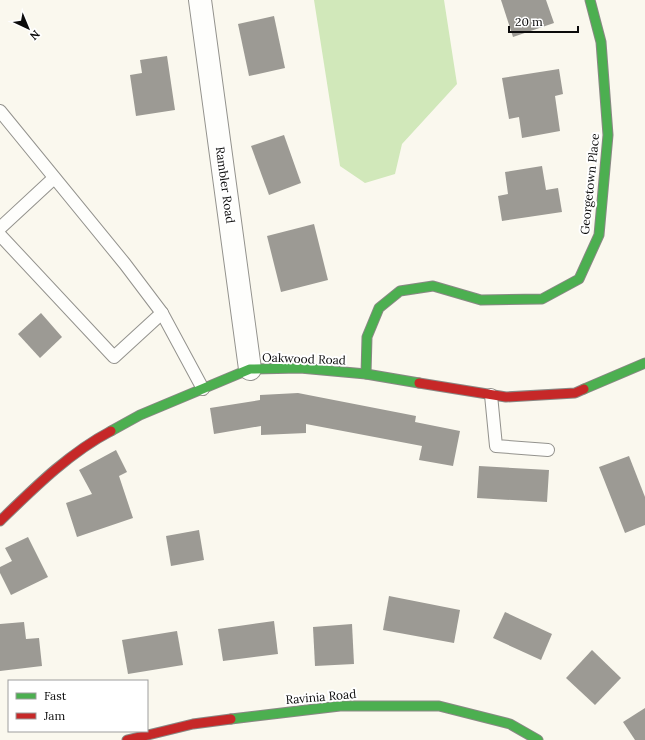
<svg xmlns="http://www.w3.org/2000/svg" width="645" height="740" font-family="Lora,serif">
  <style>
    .forest { fill: #d1e8ba }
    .building { fill: #9c9a94 }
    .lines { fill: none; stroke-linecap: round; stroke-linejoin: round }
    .lane-casing { stroke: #93928d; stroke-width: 14 }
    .street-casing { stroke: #93928d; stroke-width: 24 }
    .fast-casing { stroke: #898884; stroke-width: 11 }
    .jam-casing { stroke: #898884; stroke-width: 11 }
    .lane { stroke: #fefefc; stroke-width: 12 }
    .street { stroke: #fefefc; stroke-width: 22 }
    .fast { stroke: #4caf50; stroke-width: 9 }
    .jam { stroke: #c62828; stroke-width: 9 }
    .labels { text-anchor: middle; stroke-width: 4; stroke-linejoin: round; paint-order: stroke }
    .street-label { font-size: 12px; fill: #0b0b0b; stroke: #fff }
  </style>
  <rect width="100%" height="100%" fill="#faf8ee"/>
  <!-- forest -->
  <polygon class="forest" points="314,0 444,0 457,84 402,144 395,174 365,183 340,166"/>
  <!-- building -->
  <g class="building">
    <polygon points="501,0 546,0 554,23 513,37"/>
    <polygon points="274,16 285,68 249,76 238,24"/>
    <polygon points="167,56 175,110 136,116 130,75 142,73 140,60"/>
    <polygon points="559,69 563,94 555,96 560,131 522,138 519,117 509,119 502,78"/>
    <polygon points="284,135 301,183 269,195 251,146"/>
    <polygon points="542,166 546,190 558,188 562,212 502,221 498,196 508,194 505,172"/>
    <polygon points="314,224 328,280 281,292 267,236"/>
    <polygon points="41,313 62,337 40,358 18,334"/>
    <polygon points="298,393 416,416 415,422 460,431 453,466 419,460 422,446 306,424 306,433 261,435 261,426 214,434 210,408 260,400 260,395"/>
    <polygon points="116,450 127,472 119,476 133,518 77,537 66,503 92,494 79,470"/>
    <polygon points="629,456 645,497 645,525 625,533 599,467"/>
    <polygon points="479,466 549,470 547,502 477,498"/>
    <polygon points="199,530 204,560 171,566 166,536"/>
    <polygon points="28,537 48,577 11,595 0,573 0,567 12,561 5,548"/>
    <polygon points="389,596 460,610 454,643 383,630"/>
    <polygon points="505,612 552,634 541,660 493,638"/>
    <polygon points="274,621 278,654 223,661 218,629"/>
    <polygon points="24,622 26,639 39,638 42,666 0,671 0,624"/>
    <polygon points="352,624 354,664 315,666 313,627"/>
    <polygon points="177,631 183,665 128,674 122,640"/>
    <polygon points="592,650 621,678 595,705 566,678"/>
    <polygon points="645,708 645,740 635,740 623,722"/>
  </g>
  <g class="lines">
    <!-- lane casing -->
    <g class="lane-casing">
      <g id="lane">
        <polyline points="0,111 125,264 162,313 203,389"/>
        <polyline points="0,228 54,178"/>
        <polyline points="0,235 114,357 162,313"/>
        <polyline points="491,395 496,446 548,450"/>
      </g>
    </g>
    <!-- street casing -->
    <g class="street-casing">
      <polyline id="street" points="200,0 250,369"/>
    </g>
    <!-- fast casing -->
    <g class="fast-casing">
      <g id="fast">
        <polyline points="366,374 367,337 379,308 400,291 433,286 481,300 542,299 579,279 599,235 608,135 601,42 590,0"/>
        <polyline points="584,389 645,363"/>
        <polyline points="111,431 140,415 250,369 300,368 366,374 419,383"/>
        <polyline points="231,719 340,706 439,706 510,724 538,740"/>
      </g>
    </g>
    <!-- jam casing -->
    <g class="jam-casing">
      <g id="jam">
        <polyline points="419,383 506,397 575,393 584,389"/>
        <path d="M 0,521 C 34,488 69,453 111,431"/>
        <polyline points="127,740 193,724 231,719"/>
      </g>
    </g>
    <!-- lane -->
    <use href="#lane" class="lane"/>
    <!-- street -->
    <use href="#street" class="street"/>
    <!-- fast -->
    <use href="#fast" class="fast"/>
    <!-- jam -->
    <use href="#jam" class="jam"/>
  </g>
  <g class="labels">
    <!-- street labels -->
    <g class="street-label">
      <text transform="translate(590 184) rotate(-84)" y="4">Georgetown Place</text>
      <text transform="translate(225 185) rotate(82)" y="4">Rambler Road</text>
      <text transform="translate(304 359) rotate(2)" y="4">Oakwood Road</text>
      <text transform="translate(321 697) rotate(-5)" y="4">Ravinia Road</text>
    </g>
  </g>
  <!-- legend -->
  <rect x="8" y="680" width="140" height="52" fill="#ffffff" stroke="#9d9d9d"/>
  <rect x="16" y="693" width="20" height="6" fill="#4caf50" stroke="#9d9d9d"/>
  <text x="44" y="700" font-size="12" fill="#0b0b0b">Fast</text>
  <rect x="16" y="713" width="20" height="6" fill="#c62828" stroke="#9d9d9d"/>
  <text x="44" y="720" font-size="12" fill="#0b0b0b">Jam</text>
  <!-- north arrow -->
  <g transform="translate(28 28) rotate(136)" stroke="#ffffff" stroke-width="3" paint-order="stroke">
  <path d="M0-3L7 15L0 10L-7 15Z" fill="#0b0b0b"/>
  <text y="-6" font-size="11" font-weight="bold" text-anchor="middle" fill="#0b0b0b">N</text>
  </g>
  <!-- scale -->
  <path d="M509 26v6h69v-6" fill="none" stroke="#0b0b0b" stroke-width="2"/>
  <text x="515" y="26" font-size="12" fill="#0b0b0b" stroke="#ffffff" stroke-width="3" paint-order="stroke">20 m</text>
</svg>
